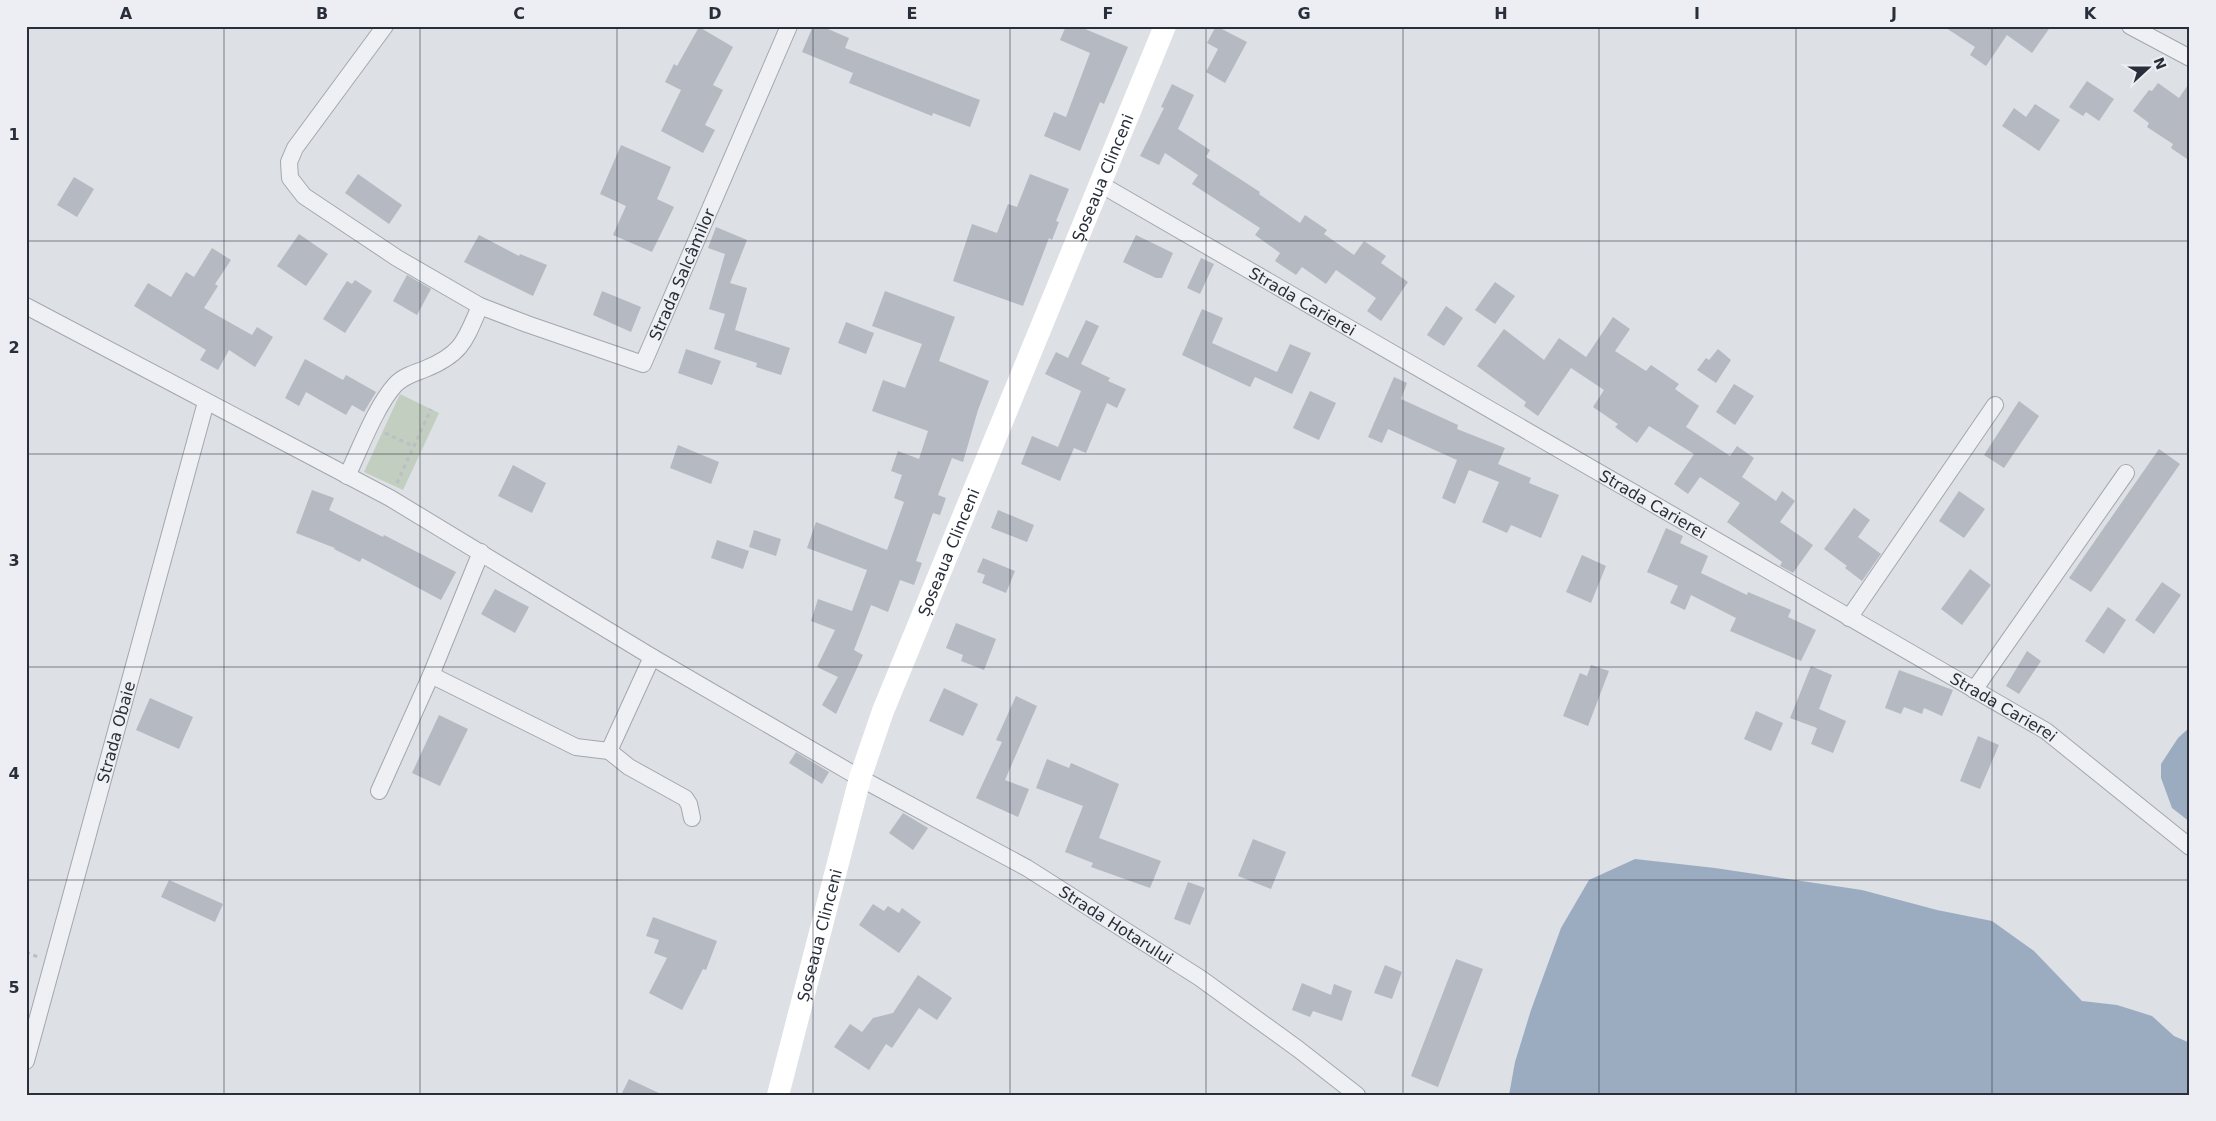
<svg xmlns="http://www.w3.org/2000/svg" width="2216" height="1121" font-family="'DejaVu Sans',sans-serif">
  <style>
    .green { fill: #c2cebf }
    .water { fill: #9bacc1 }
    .building { fill: #b5b9c1 }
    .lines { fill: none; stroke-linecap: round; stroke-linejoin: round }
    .street-casing { stroke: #a3a7ae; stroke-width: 18 }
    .path { stroke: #bbbec4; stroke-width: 3; stroke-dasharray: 4 4; stroke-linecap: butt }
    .street { stroke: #eff0f4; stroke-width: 16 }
    .secondary { stroke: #fff; stroke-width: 22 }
    .grid { fill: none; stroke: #282e3a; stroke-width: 1; stroke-opacity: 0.55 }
    .labels { text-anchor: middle; stroke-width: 4; stroke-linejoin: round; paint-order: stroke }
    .street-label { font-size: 16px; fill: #282e3a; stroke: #eceef3 }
    .neatline { fill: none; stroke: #282e3a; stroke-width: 2 }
    .grid-label { font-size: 16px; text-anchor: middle; font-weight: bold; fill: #282e3a }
  </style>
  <rect width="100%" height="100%" fill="#dde0e5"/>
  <!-- green -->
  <polygon class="green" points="400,394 439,413 403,490 364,472"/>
  <!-- water -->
  <g class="water">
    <polygon points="2190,727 2190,822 2172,808 2161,778 2161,764 2178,738"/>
    <polygon points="1635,859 1715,868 1862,890 1937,910 1992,921 2034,951 2082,1001 2117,1005 2152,1016 2174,1036 2190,1043 2190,1095 1509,1095 1515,1062 1531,1010 1561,928 1589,880"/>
  </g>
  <!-- building -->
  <g class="building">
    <polygon points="813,26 821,26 849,38 845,48 980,100 970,127 933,113 932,116 849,83 853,73 802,52"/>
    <polygon points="1066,26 1078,26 1128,47 1104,104 1100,102 1080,151 1044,136 1054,112 1066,117 1090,53 1060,40"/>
    <polygon points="1216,26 1247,42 1225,83 1206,72 1218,49 1207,43"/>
    <polygon points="1943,26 2051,26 2032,53 2007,35 1986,66 1970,55 1975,47"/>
    <polygon points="699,27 733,47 713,85 723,90 705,125 715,130 703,153 661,131 681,90 665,82 674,64 677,66"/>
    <polygon points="2087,81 2114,99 2099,121 2086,112 2083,116 2069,107"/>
    <polygon points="2190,82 2190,161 2171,148 2173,144 2147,127 2149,123 2133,111 2149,90 2152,91 2158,83 2179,98"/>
    <polygon points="1172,84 1194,95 1178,129 1210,150 1206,157 1260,192 1259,194 1300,223 1305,215 1327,230 1324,234 1354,255 1364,241 1386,256 1381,263 1408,282 1381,321 1367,311 1376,298 1336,270 1326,284 1302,267 1296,275 1275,261 1280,253 1255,235 1260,228 1192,184 1198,175 1165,153 1159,165 1140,156 1164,108 1161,107"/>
    <polygon points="2035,104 2060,120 2039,151 2002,126 2014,108 2026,117"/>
    <polygon points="621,145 671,167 657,199 674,207 652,252 613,235 626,206 600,194"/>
    <polygon points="358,174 402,205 389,224 345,193"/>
    <polygon points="1030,174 1069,189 1056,221 1059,222 1052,240 1049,238 1023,306 953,281 972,224 997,233 1008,204 1017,207"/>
    <polygon points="74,177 94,189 77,217 57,205"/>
    <polygon points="716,227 747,240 730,283 747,288 735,330 790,348 781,375 756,367 757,363 714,349 725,314 709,309 725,254 708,248"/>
    <polygon points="299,234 328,254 306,286 277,266"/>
    <polygon points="479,235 519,256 520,254 547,265 533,296 464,262"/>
    <polygon points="1136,235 1173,253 1162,278 1156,278 1123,262"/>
    <polygon points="212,248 231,260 215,284 218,286 204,308 252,335 257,327 273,337 255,367 229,350 218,370 200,360 206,350 134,306 148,283 171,297 186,272 194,277"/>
    <polygon points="1201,258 1214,264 1200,294 1187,288"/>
    <polygon points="407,275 431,289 417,315 393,301"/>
    <polygon points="355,280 372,291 345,333 323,319 347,281 352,284"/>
    <polygon points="1495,282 1515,296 1495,324 1475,310"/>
    <polygon points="602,291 641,307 631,332 593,315"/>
    <polygon points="885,291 955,317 939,361 989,381 978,410 963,462 952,458 938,495 946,498 940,515 933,513 916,561 922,563 914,585 900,580 888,612 871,605 854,650 863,655 836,714 822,705 838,677 817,667 835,630 811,621 818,599 852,611 867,570 807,548 816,522 887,550 904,502 894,498 902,475 891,471 898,451 919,459 928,431 872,411 883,380 905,388 922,344 872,326"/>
    <polygon points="1446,306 1463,318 1444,346 1427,335"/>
    <polygon points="1202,309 1223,318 1212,343 1277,372 1290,344 1311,353 1292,394 1255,377 1250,387 1182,355"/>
    <polygon points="1613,317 1630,329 1615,351 1646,371 1651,365 1679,384 1675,389 1699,406 1686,427 1730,456 1737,446 1754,458 1742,477 1776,501 1782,491 1795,501 1780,522 1813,545 1793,573 1780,566 1782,562 1727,522 1740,503 1700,477 1688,494 1674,484 1694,454 1649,426 1637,443 1615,427 1618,424 1593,407 1604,390 1571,368 1538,416 1524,406 1526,402 1477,366 1504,329 1544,360 1559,338 1586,357"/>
    <polygon points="1086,320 1099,326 1081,364 1110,378 1108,381 1126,389 1117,408 1107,403 1086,453 1074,448 1060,481 1021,464 1032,436 1058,447 1081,391 1045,374 1056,352 1068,358"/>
    <polygon points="846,322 874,333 866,354 838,343"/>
    <polygon points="686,349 721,361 712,385 678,373"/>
    <polygon points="1718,349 1731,360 1716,383 1697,370 1706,358 1709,360"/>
    <polygon points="305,359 343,380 346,375 376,392 364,412 352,405 346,415 306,392 299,406 285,398"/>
    <polygon points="1394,377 1407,383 1401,399 1458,425 1457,429 1505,448 1498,464 1531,478 1529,483 1559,495 1541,538 1511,525 1507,533 1482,522 1499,482 1469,470 1455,504 1442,498 1457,460 1388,429 1382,443 1368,437"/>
    <polygon points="1734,384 1754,396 1735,425 1716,412"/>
    <polygon points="1310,391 1336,403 1319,440 1293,428"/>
    <polygon points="2019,401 2039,416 2004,468 1984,455"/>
    <polygon points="678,445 719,462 711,484 670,468"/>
    <polygon points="2159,449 2180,464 2091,592 2069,578"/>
    <polygon points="513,465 546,483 532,513 498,496"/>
    <polygon points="312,490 334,498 329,510 383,537 384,535 456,572 441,600 362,558 360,562 334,549 335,548 296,533"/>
    <polygon points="1959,491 1985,509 1964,538 1939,521"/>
    <polygon points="1854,508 1870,520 1858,537 1881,554 1862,581 1845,568 1847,566 1824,549"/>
    <polygon points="998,510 1034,525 1027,542 991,528"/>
    <polygon points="1666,528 1683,536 1680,543 1708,556 1701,573 1747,595 1748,592 1791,610 1788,617 1816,630 1801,661 1730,631 1736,618 1691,595 1685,610 1670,603 1678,586 1647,572"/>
    <polygon points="754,530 781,539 776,556 749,547"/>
    <polygon points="717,540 749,551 743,569 711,558"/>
    <polygon points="1582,555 1606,566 1591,603 1566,592"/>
    <polygon points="983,558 1015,571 1006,593 982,583 985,575 977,572"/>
    <polygon points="1970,569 1991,585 1962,625 1941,609"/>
    <polygon points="2162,582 2181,595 2154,634 2135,620"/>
    <polygon points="495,589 529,607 515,633 481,614"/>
    <polygon points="2108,607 2126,620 2104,654 2085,641"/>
    <polygon points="956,623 996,639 984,670 961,661 963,655 946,648"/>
    <polygon points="2027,651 2041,661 2019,694 2006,686"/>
    <polygon points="1591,665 1609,671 1588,726 1563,716 1580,673 1587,676"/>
    <polygon points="1811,666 1832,675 1819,709 1846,721 1833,753 1811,744 1817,728 1790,718"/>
    <polygon points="1899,670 1953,690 1942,716 1924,708 1922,714 1904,707 1901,714 1885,708"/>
    <polygon points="944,688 978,704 963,736 929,721"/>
    <polygon points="1016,696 1037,706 1005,780 1029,789 1018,817 976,798 1002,742 996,740"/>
    <polygon points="150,698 193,717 179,749 136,730"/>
    <polygon points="1756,711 1783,723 1771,751 1744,739"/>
    <polygon points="439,715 468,729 440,786 412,773"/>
    <polygon points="1978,736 1999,745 1980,789 1960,781"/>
    <polygon points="796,752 829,772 822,784 789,763"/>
    <polygon points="1047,759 1069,768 1071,763 1119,784 1099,838 1161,861 1150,888 1091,867 1093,863 1065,852 1083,806 1036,788"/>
    <polygon points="903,813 928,828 913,850 889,833"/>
    <polygon points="1253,839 1286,852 1271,889 1238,876"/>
    <polygon points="169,880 223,904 215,922 161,897"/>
    <polygon points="1188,882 1205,888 1190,925 1174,919"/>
    <polygon points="873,904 884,911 888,906 899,913 902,908 921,922 899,953 859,925"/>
    <polygon points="653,917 717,941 706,970 703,969 682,1010 649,993 667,958 654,953 659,940 646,936"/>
    <polygon points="1456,959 1483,969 1438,1087 1411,1076"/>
    <polygon points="1385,965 1402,972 1392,999 1374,993"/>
    <polygon points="918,975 952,998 937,1020 919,1008 892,1048 886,1044 869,1070 834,1047 850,1024 862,1032 873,1018 893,1013"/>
    <polygon points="1302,983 1331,995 1334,984 1352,991 1342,1021 1313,1011 1310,1017 1292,1010"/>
    <polygon points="629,1079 663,1095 621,1095"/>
  </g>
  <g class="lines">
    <!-- street casing -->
    <g class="street-casing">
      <g id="street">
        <path id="s1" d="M 385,26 L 295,148 L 289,162 L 290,178 L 304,196 L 397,258 L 480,306 L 527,324 L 643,364 L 789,26"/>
        <polyline points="2130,26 2190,58"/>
        <path id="s2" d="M 1100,184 L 2046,731 L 2190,847"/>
        <path id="s3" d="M 26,306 L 390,498 L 652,657 L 860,778 L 1027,868 L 1200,978 L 1298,1049 L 1357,1095"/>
        <path d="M 347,476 C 360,449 376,406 395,385 C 403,376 415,373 425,369 C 462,354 465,341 480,306"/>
        <polyline points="1849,618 1995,405"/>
        <polyline points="431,675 576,747 609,751 629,767 685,798 689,804 692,818"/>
        <polyline points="1974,690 2126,473"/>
        <polyline points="609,751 652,657"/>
        <polyline points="379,791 431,675 481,552"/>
        <path id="s4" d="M 26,1061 L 206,402"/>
      </g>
    </g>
    <!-- path -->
    <g class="path">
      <polyline points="385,433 413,446"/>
      <polyline points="397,483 431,409"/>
      <polyline points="26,952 38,957"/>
    </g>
    <!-- street -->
    <use href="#street" class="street"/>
    <!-- secondary -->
    <path class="secondary" id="s5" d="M 778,1095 L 860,778 L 883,711 L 1165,26"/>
  </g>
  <!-- grid -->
  <path class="grid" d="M 224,26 L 224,1095M 420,26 L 420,1095M 617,26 L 617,1095M 813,26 L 813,1095M 1010,26 L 1010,1095M 1206,26 L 1206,1095M 1403,26 L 1403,1095M 1599,26 L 1599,1095M 1796,26 L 1796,1095M 1992,26 L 1992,1095M 26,241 L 2190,241M 26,454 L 2190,454M 26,667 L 2190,667M 26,880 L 2190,880"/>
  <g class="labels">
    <!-- street labels -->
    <g class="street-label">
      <text dy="6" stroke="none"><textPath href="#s5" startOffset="975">Șoseaua Clinceni</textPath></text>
      <text dy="6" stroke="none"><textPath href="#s1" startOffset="684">Strada Salcâmilor</textPath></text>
      <text dy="6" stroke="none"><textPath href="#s2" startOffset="234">Strada Carierei</textPath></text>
      <text dy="6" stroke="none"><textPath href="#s2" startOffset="639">Strada Carierei</textPath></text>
      <text dy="6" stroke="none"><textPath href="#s5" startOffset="570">Șoseaua Clinceni</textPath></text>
      <text dy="6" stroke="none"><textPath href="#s2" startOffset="1044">Strada Carierei</textPath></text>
      <text dy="6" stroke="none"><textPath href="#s4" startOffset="341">Strada Obaie</textPath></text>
      <text dy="6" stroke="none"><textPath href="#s3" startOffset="1254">Strada Hotarului</textPath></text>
      <text dy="6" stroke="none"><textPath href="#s5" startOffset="165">Șoseaua Clinceni</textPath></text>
    </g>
  </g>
  <!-- border -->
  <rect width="2216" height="1121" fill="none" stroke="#eceef3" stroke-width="55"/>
  <!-- north arrow -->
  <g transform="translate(2148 68) rotate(69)" stroke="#eceef3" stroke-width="4" paint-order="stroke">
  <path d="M0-4L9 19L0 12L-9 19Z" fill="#282e3a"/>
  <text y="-8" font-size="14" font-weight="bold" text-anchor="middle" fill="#282e3a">N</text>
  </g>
  <rect x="28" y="28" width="2160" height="1066" class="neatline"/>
  <g class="grid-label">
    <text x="126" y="19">A</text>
    <text x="322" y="19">B</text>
    <text x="519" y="19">C</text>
    <text x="715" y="19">D</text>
    <text x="912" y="19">E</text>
    <text x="1108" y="19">F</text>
    <text x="1304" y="19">G</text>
    <text x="1501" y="19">H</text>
    <text x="1697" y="19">I</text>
    <text x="1894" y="19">J</text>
    <text x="2090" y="19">K</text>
    <text x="14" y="140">1</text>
    <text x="14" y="353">2</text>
    <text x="14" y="566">3</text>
    <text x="14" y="779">4</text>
    <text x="14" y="993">5</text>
  </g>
</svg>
